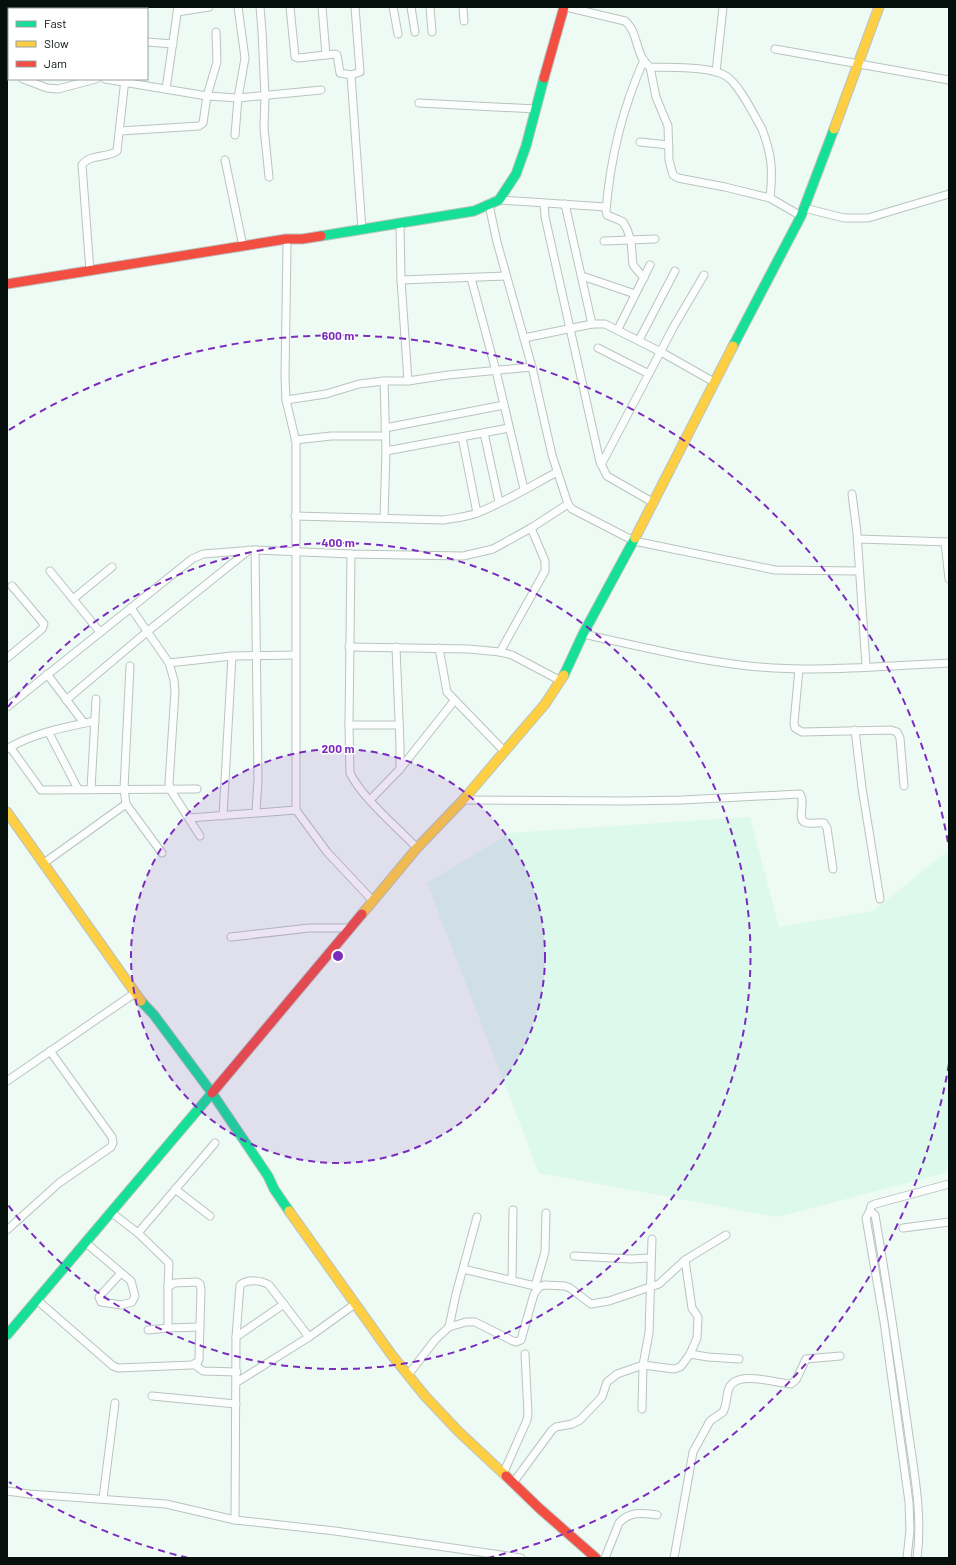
<svg xmlns="http://www.w3.org/2000/svg" width="956" height="1565" font-family="Barlow,sans-serif">
  <style>
    .built { fill: #dcf9ec }
    .lines { fill: none; stroke-linecap: round; stroke-linejoin: round }
    .street-casing { stroke: #b9c4bf; stroke-width: 9 }
    .fast-casing { stroke: #b9c4bf; stroke-width: 11 }
    .slow-casing { stroke: #b9c4bf; stroke-width: 11 }
    .jam-casing { stroke: #b9c4bf; stroke-width: 11 }
    .street { stroke: #fcfefd; stroke-width: 7 }
    .fast { stroke: #16e098; stroke-width: 9 }
    .slow { stroke: #ffcf43; stroke-width: 9 }
    .jam { stroke: #f24e42; stroke-width: 9 }
    .ring { fill: none; stroke: #7b2cbf; stroke-width: 2; stroke-dasharray: 7 5 }
    .centre { fill: #7b2cbf; stroke: #fff; stroke-width: 2 }
    .ring-label { font-size: 12px; text-anchor: middle; font-weight: bold; fill: #7b2cbf; stroke: #fff; stroke-width: 3; stroke-linejoin: round; paint-order: stroke }
  </style>
  <rect width="100%" height="100%" fill="#eefaf4"/>
  <!-- built -->
  <polygon class="built" points="750,817 779,927 873,911 949,850 949,1159 945,1173 777,1217 539,1173 427,883 510,833"/>
  <g class="lines">
    <!-- street casing -->
    <g class="street-casing">
      <g id="street">
        <polyline points="260,7 262,31 265,96 264,128 269,177"/>
        <polyline points="290,7 295,57 298,58 335,54 337,55 340,73 351,75"/>
        <polyline points="322,7 326,55"/>
        <polyline points="355,7 360,72 351,75 362,230"/>
        <polyline points="393,7 398,34"/>
        <polyline points="411,7 415,32"/>
        <polyline points="430,7 432,32"/>
        <polyline points="463,7 464,21"/>
        <path d="M 566,7 L 625,21 C 639,32 635,57 650,67 C 670,68 710,66 726,76 C 739,84 754,115 762,129 C 772,155 773,171 770,198"/>
        <polyline points="177,12 209,7"/>
        <polyline points="147,42 173,44"/>
        <polyline points="775,49 949,80"/>
        <polyline points="650,67 656,97 668,126 669,160 673,175 678,178 725,187 770,198 801,216"/>
        <polyline points="7,72 9,73"/>
        <polyline points="716,72 723,7"/>
        <polyline points="23,79 47,88 58,89 96,79"/>
        <polyline points="105,79 207,96 238,98 321,90"/>
        <polyline points="166,89 178,7"/>
        <polyline points="419,103 536,109"/>
        <polyline points="120,131 199,126 203,123 207,96 217,62 216,32"/>
        <polyline points="235,135 238,98 245,58 238,7"/>
        <polyline points="640,142 669,145"/>
        <polyline points="225,160 243,246"/>
        <polyline points="499,200 606,207"/>
        <polyline points="544,203 545,217 600,462 607,476 654,503"/>
        <polyline points="565,204 592,324"/>
        <polyline points="489,205 497,242 532,367 552,455 568,504 572,509 634,541 775,570 859,571"/>
        <polyline points="804,208 844,218 868,218 949,194"/>
        <polyline points="400,225 401,280 408,381"/>
        <polyline points="286,239 287,245 285,377 286,400 296,442 296,810 327,852 373,901"/>
        <polyline points="604,241 655,239"/>
        <path d="M 90,271 L 82,165 C 89,154 108,158 117,151 L 125,79"/>
        <polyline points="582,276 635,294"/>
        <polyline points="471,278 496,371 524,489"/>
        <path d="M 644,278 L 633,265 L 631,241 L 627,229 L 623,222 L 619,220 L 607,215 L 606,211 C 610,160 623,107 644,60"/>
        <polyline points="401,280 506,276"/>
        <polyline points="618,329 650,265"/>
        <polyline points="524,338 592,324 605,324 661,352 714,382"/>
        <polyline points="639,340 675,271"/>
        <polyline points="598,348 649,374"/>
        <polyline points="286,400 326,394 359,384 384,381 408,381 448,375 532,367"/>
        <polyline points="385,428 504,405"/>
        <polyline points="484,433 499,502"/>
        <polyline points="462,437 477,513"/>
        <polyline points="295,440 331,436 385,436"/>
        <polyline points="386,451 509,428"/>
        <polyline points="601,465 674,326 704,275"/>
        <polyline points="852,494 857,533 866,666"/>
        <path d="M 295,516 L 444,520 C 455,518 467,517 477,513 C 505,502 531,486 557,472"/>
        <polyline points="384,518 386,451 384,381"/>
        <polyline points="858,539 949,542"/>
        <polyline points="945,542 949,579"/>
        <polyline points="255,550 258,779 256,812"/>
        <path d="M 351,554 L 349,725 L 350,773 C 362,798 398,828 417,848"/>
        <polyline points="50,571 100,632"/>
        <polyline points="73,599 112,567"/>
        <polyline points="131,608 169,663 174,680 175,691 169,783 170,789 200,836"/>
        <path d="M 583,634 C 638,646 693,660 749,666 C 815,673 883,666 949,663"/>
        <polyline points="349,647 469,649 500,652 512,655 561,681"/>
        <polyline points="396,647 400,744 400,769"/>
        <polyline points="439,648 447,692 505,752"/>
        <polyline points="500,652 545,571 545,561 531,528"/>
        <polyline points="7,658 42,629 44,624 12,586"/>
        <polyline points="169,663 232,656 296,655"/>
        <polyline points="130,666 124,789 126,804 162,853"/>
        <polyline points="799,669 794,723 795,728 802,732 891,730 897,732 900,738 904,786"/>
        <polyline points="47,674 84,723"/>
        <polyline points="66,700 148,631 249,550"/>
        <polyline points="7,707 192,559 203,554 255,550 351,554 463,556 493,549 531,528 568,504"/>
        <polyline points="349,725 399,725"/>
        <polyline points="855,730 862,788 880,899"/>
        <polyline points="49,733 78,789"/>
        <polyline points="10,747 41,790 197,789"/>
        <path d="M 7,749 C 33,733 66,727 95,721"/>
        <polyline points="91,789 96,699"/>
        <polyline points="370,800 400,769 454,701"/>
        <path d="M 463,800 L 625,801 L 682,800 L 800,794 C 806,802 797,817 804,822 C 810,825 818,822 824,823 L 827,828 L 833,869"/>
        <polyline points="223,816 232,656"/>
        <polyline points="189,818 296,810"/>
        <polyline points="44,863 126,804"/>
        <polyline points="231,937 309,928 351,928"/>
        <polyline points="7,1081 135,993"/>
        <polyline points="175,1189 210,1216"/>
        <path d="M 870,1211 L 875,1215 C 887,1284 897,1353 907,1422 C 913,1467 923,1513 917,1558"/>
        <polyline points="112,1213 138,1233 169,1263 168,1287"/>
        <polyline points="903,1228 949,1222"/>
        <polyline points="7,1230 59,1183 111,1147 113,1143 112,1137 50,1051"/>
        <polyline points="138,1233 215,1143"/>
        <polyline points="86,1243 131,1281 135,1296 132,1302 121,1305 101,1302 99,1297 121,1273"/>
        <polyline points="574,1256 631,1259 651,1258"/>
        <polyline points="463,1269 539,1287"/>
        <polyline points="512,1280 513,1210"/>
        <polyline points="535,1286 545,1252 546,1213"/>
        <polyline points="37,1300 113,1366 118,1368 192,1365 198,1362 199,1359 201,1290 200,1284 197,1282 174,1283 168,1287 168,1328"/>
        <polyline points="449,1327 456,1294 477,1217"/>
        <polyline points="148,1330 168,1328 200,1327"/>
        <polyline points="236,1337 284,1304"/>
        <polyline points="690,1354 708,1357 739,1359"/>
        <polyline points="195,1365 203,1371 237,1372"/>
        <polyline points="408,1375 435,1340 449,1327 466,1322 475,1322 513,1341 516,1342 521,1340 534,1294 539,1287 544,1285 565,1286 570,1288 591,1304 609,1301 659,1284 685,1260 726,1235"/>
        <polyline points="237,1382 309,1337 355,1304"/>
        <polyline points="152,1396 236,1404"/>
        <polyline points="642,1409 643,1365 649,1333 652,1239"/>
        <polyline points="503,1474 527,1420 528,1414 525,1354"/>
        <polyline points="513,1483 552,1430 556,1427 572,1424 580,1420 602,1397 607,1382 617,1374 643,1365 674,1369 680,1367 682,1365 690,1354 697,1338 698,1317 692,1308 685,1260"/>
        <polyline points="7,1491 29,1494 166,1504 235,1520 335,1531 521,1558"/>
        <polyline points="103,1498 115,1403"/>
        <path d="M 235,1520 L 236,1337 L 240,1285 C 248,1279 261,1280 269,1285 L 309,1337"/>
        <path d="M 605,1558 L 619,1523 C 630,1511 642,1513 657,1515"/>
        <path d="M 674,1558 L 693,1452 L 710,1421 L 723,1412 C 727,1405 726,1396 729,1388 C 737,1370 775,1383 791,1384 L 796,1380 L 806,1359 L 840,1356"/>
        <polyline points="907,1558 910,1530 909,1502 884,1322 866,1218 870,1211 871,1206 875,1204 949,1184"/>
      </g>
    </g>
    <!-- fast casing -->
    <g class="fast-casing">
      <g id="fast">
        <polyline points="321,236 474,211 499,200 516,174 526,146 544,78"/>
        <polyline points="733,346 801,216 834,129"/>
        <polyline points="564,675 583,634 635,538"/>
        <polyline points="141,1001 154,1015 212,1093 268,1176 274,1189 289,1211"/>
        <polyline points="7,1335 212,1093"/>
      </g>
    </g>
    <!-- slow casing -->
    <g class="slow-casing">
      <g id="slow">
        <polyline points="834,129 879,7"/>
        <polyline points="635,538 733,346"/>
        <polyline points="7,812 141,1001"/>
        <polyline points="362,914 417,848 463,800 545,704 564,675"/>
        <polyline points="289,1211 391,1354 425,1396 458,1431 506,1476"/>
      </g>
    </g>
    <!-- jam casing -->
    <g class="jam-casing">
      <g id="jam">
        <polyline points="544,78 564,7"/>
        <polyline points="7,284 286,239 302,239 321,236"/>
        <polyline points="212,1093 362,914"/>
        <polyline points="506,1476 539,1508 596,1558"/>
      </g>
    </g>
    <!-- street -->
    <use href="#street" class="street"/>
    <!-- fast -->
    <use href="#fast" class="fast"/>
    <!-- slow -->
    <use href="#slow" class="slow"/>
    <!-- jam -->
    <use href="#jam" class="jam"/>
  </g>
  <!-- distance rings -->
  <circle cx="338" cy="956" r="207" fill="#7b2cbf" fill-opacity=".12"/>
  <g class="ring">
    <circle cx="338" cy="956" r="207"/>
    <path d="M8 707A413 413 0 1 1 8 1205"/>
    <path d="M949 1064A620 620 0 0 1 488 1558M188 1558A620 620 0 0 1 9 1482M9 430A620 620 0 0 1 949 848"/>
  </g>
  <circle cx="338" cy="956" r="6" class="centre"/>
  <g class="ring-label">
    <text x="338" y="340">600 m</text>
    <text x="338" y="547">400 m</text>
    <text x="338" y="753">200 m</text>
  </g>
  <!-- border -->
  <rect width="956" height="1565" fill="none" stroke="#05100c" stroke-width="16"/>
  <!-- legend -->
  <rect x="8" y="8" width="140" height="72" fill="#ffffff" stroke="#9b9f9e"/>
  <rect x="16" y="21" width="20" height="6" fill="#16e098" stroke="#9b9f9e"/>
  <text x="44" y="28" font-size="12" fill="#05100c">Fast</text>
  <rect x="16" y="41" width="20" height="6" fill="#ffcf43" stroke="#9b9f9e"/>
  <text x="44" y="48" font-size="12" fill="#05100c">Slow</text>
  <rect x="16" y="61" width="20" height="6" fill="#f24e42" stroke="#9b9f9e"/>
  <text x="44" y="68" font-size="12" fill="#05100c">Jam</text>
</svg>
